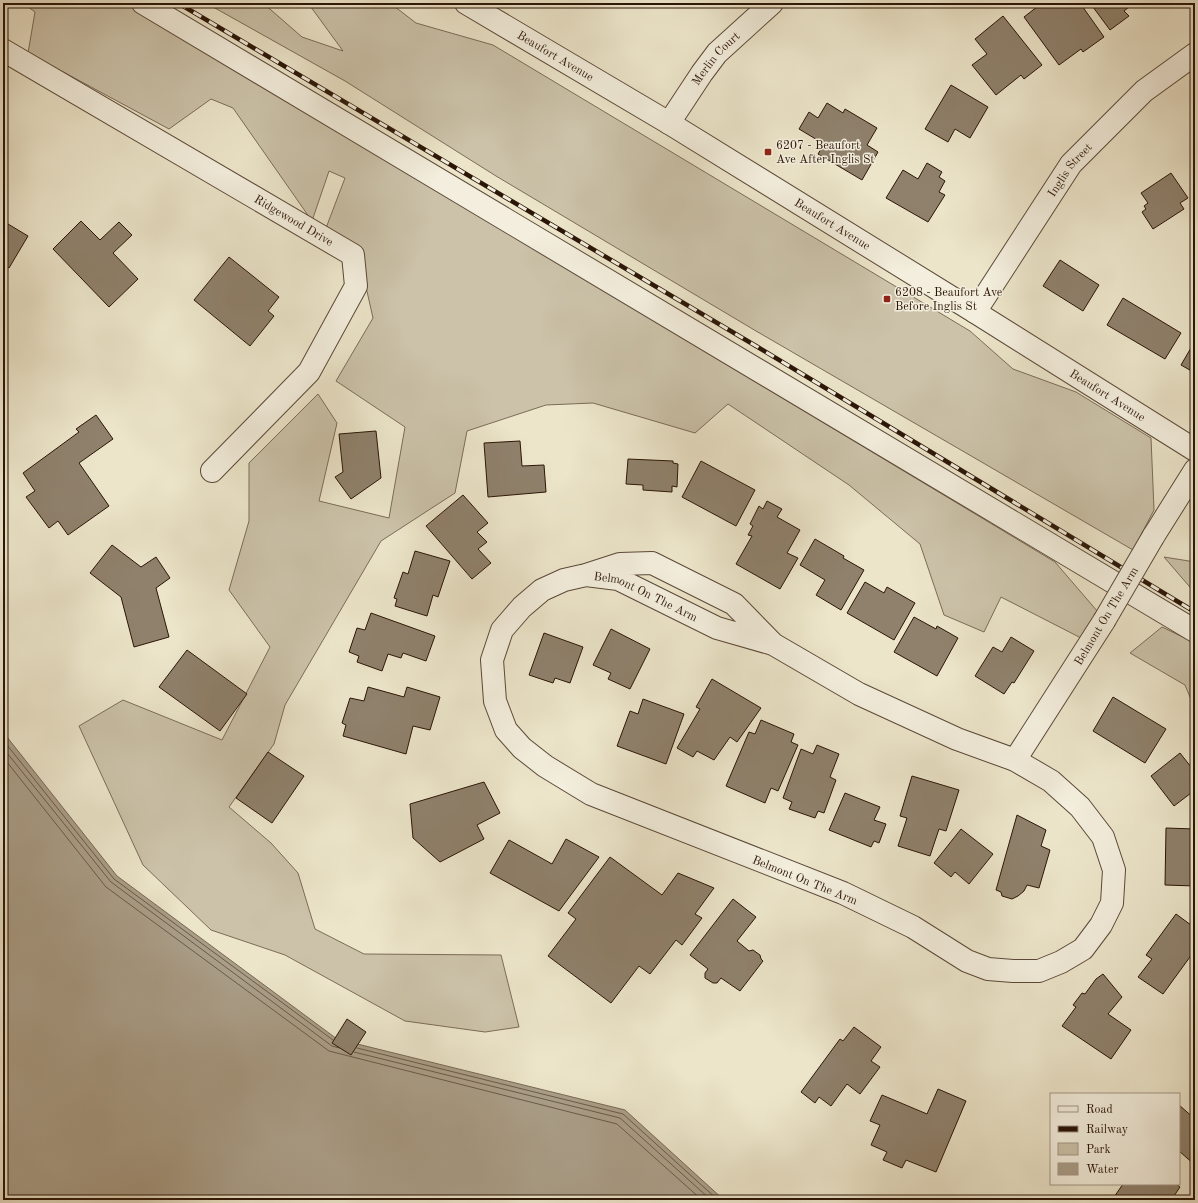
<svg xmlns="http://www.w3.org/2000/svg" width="1198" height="1203" font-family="'Old Standard TT',serif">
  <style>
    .green { fill: #cbc2a9; stroke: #7b6c58 }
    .water { fill: #aa9e88; stroke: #776754 }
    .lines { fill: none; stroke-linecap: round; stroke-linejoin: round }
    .shore { stroke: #6a5a48; stroke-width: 1 }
    .building { fill: #8f816c; stroke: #2b1507 }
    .minor-casing { stroke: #5b4938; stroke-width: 24 }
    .minor { stroke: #f3eedd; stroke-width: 22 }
    .rail-casing { stroke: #2b1507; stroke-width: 4.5 }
    .rail { stroke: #f3eedd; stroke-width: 3; stroke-dasharray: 9; stroke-linecap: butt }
    .minor-bridge-casing { stroke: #5b4938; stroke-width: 24; stroke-linecap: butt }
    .minor-bridge { stroke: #f3eedd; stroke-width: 22 }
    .poi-dot { fill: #8f2418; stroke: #f3eedd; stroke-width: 1.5 }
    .labels { text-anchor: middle; stroke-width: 3; stroke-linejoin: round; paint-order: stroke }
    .street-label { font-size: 12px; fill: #2b1507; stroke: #f3eedd }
    .poi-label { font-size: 12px; fill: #2b1507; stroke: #f3eedd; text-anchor: start }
  </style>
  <rect width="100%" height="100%" fill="#ece5ca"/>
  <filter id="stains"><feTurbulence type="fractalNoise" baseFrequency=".005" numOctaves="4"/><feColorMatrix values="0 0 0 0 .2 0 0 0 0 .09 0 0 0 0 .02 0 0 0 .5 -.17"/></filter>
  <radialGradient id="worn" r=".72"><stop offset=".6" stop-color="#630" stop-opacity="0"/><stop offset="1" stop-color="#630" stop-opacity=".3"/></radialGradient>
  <!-- green -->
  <g class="green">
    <polygon points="23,3 126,3 1055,562 1098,612 1081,638 1001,597 984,632 944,615 920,544 849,485 728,404 695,433 593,403 546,405 467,431 455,493 381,541 285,705 274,744 229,807 271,843 298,873 315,929 364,954 501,955 519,1027 485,1032 405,1021 285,955 211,930 143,865 79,726 123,700 222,740 270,647 229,590 249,521 249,463 318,394 337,423 319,501 389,518 405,427 336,381 373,318 357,247 326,228 345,178 329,171 312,221 233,108 211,99 169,129 28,53 35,12"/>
    <polygon points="206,3 263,3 302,37 343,51 308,3 390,3 416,23 493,45 970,331 1013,369 1076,392 1151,438 1154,510 1133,550 756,331 496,176 345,81"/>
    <polygon points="1164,557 1195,562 1195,593"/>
    <polygon points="1162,627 1195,643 1195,709 1185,685 1130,653"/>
  </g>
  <!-- water -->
  <polygon class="water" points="3,732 117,876 337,1039 625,1110 724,1200 3,1200"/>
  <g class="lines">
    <!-- shore -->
    <g class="shore">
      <polyline points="3,740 114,879 333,1040"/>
      <polyline points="3,748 111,882 332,1046 339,1048"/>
      <polyline points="3,757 106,887 329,1051 617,1124 702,1200"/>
      <polyline points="357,1048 623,1114 718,1200"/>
      <polyline points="354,1052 620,1118 711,1200"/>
    </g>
  </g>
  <!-- building -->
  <g class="building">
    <polygon points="1042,3 1080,3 1104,37 1083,52 1081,49 1059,65 1024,17"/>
    <polygon points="1090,3 1134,3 1124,11 1129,16 1110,30"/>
    <polygon points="1003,16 1042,65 1024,79 1021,75 996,95 972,65 987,54 975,39"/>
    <polygon points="951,85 988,107 970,138 955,129 948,142 925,129"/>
    <polygon points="827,103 843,113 845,109 877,128 867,145 878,152 862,180 818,154 824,144 799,129 809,112 818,118"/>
    <polygon points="927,163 942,172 939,177 945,181 939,192 945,195 928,222 886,198 903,170 918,179"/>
    <polygon points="1171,173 1188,198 1180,203 1184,209 1153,229 1142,212 1146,209 1144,206 1148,203 1141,193"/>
    <polygon points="3,221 28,236 9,268 3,265"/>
    <polygon points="81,221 100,240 119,222 132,235 113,253 138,279 109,307 53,249"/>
    <polygon points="229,257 279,297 268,311 274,316 250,346 194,300"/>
    <polygon points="1060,260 1099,285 1083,311 1043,286"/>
    <polygon points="1123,298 1181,333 1165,359 1107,325"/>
    <polygon points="1195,341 1195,373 1181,365"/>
    <polygon points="96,415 113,439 79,463 109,506 68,535 58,521 49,528 26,497 35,491 23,473 79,432 76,429"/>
    <polygon points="376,431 381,478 351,499 335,477 343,472 339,434"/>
    <polygon points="520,441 522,466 544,465 546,492 488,497 484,443"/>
    <polygon points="628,459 673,461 673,463 678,464 677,487 672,486 672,492 643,490 643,485 626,484"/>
    <polygon points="701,461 755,490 736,526 682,497"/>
    <polygon points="463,495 488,523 477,532 487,542 478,549 491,563 472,579 426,526"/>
    <polygon points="767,501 782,509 777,517 800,530 787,553 798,558 780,589 736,564 752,536 748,535 753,526 750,524 759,506 763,509"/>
    <polygon points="815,539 844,556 843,558 864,570 841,610 816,595 825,580 800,565"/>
    <polygon points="112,545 141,567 156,557 170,578 156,588 169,637 134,647 121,597 90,573"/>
    <polygon points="415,551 450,561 438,597 433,595 427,616 395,606 397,599 394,598 403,572 408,574"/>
    <polygon points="865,582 884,593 887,587 915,603 894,640 847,613"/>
    <polygon points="371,613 435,636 426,661 403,653 401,658 388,654 382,671 357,662 359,656 349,652 357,628 365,630"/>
    <polygon points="914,617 936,629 937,626 958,638 937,676 894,652"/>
    <polygon points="611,629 650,649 630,689 608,679 611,673 593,665"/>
    <polygon points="544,633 583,647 570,683 555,678 553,683 529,675"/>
    <polygon points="1011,637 1034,651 1014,683 1012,682 1004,694 975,676 993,647 1002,652"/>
    <polygon points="187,650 247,694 220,731 159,687"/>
    <polygon points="712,679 761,708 737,742 730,737 714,760 697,751 693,757 677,748 700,709 696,707"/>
    <polygon points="368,687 404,697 407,687 440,697 430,730 413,726 406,754 343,736 346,725 342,723 350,698 364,701"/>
    <polygon points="1113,697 1166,729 1145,763 1093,731"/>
    <polygon points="643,699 684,714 666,764 617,746 630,711 638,714"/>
    <polygon points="761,720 794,734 791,742 798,745 778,791 771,788 765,803 726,786 749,732 755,734"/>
    <polygon points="817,745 839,754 830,777 836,780 824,813 818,811 815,818 789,809 792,802 783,798 801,749 813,754"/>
    <polygon points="268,752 304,776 272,823 236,798"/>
    <polygon points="1180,753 1195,772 1195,790 1174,806 1151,776"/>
    <polygon points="912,776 959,790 946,831 939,829 930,856 898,846 907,818 900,816"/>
    <polygon points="484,782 500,813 477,825 484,839 440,862 413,838 410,804"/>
    <polygon points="845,793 880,807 874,820 886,824 879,843 874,841 871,847 829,830"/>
    <polygon points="1017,815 1046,830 1041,846 1050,850 1039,888 1027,885 1024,891 1018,896 1012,899 1002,896 1001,892 996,890"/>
    <polygon points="1166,828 1195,829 1195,886 1165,885"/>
    <polygon points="961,829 993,854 969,884 955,872 951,877 934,863"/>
    <polygon points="566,839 599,857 559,911 490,873 509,840 552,864"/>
    <polygon points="610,857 662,895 678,873 714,888 695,914 702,918 682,945 676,940 650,974 639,966 611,1003 548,956 576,919 568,913"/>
    <polygon points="733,899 756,917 737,941 749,951 753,950 760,955 761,959 763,961 740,991 721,978 717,983 713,983 705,978 705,973 708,969 690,955"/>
    <polygon points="1176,914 1195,928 1195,950 1163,994 1138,977 1152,959 1146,955"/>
    <polygon points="1103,974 1122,997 1108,1014 1131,1030 1111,1059 1062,1026 1076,1007 1073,1005 1082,993 1085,994 1096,979"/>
    <polygon points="347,1019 366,1032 351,1055 332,1043"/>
    <polygon points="854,1027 881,1047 871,1061 880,1067 860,1094 847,1084 831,1106 819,1097 815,1103 801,1092 840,1039 843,1041"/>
    <polygon points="938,1089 966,1101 936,1172 906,1160 902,1168 883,1160 887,1152 871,1145 880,1125 870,1121 882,1095 927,1114"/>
    <polygon points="1179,1105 1195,1119 1195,1165 1179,1151"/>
    <polygon points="1123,1184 1176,1184 1180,1187 1172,1199 1173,1200 1112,1200"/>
  </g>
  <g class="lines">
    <!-- minor casing -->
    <g class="minor-casing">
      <g id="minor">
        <polyline points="143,3 1195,631"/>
        <path id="s1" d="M 466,3 L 669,123 L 975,312 L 1195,450"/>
        <path id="s2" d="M 3,50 L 353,255 L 356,286 L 309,372 L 212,471"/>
        <path id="s3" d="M 669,123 L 702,73 L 717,53 L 772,3"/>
        <path id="s4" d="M 975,312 L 1071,164 L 1144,91 L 1195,54"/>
        <polyline points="1153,537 1195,470"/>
        <path id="s5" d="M 586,575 L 618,579 L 717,628 L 773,644 L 859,694 L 957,739 L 1015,760 L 1051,781 L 1080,807 L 1103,837 L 1114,870 L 1112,903 L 1101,925 L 1083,949 L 1061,962 L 1039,971 L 1013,971 L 988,969 L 967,961 L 913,927 L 843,893 L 591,794 L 545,766 L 522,748 L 506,730 L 495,701 L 492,660 L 502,630 L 522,607 L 542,590 L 564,580 L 586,575 L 620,564 L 652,563 L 734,604 L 773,644"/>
        <polyline points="1015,760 1104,621"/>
      </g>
    </g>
    <!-- minor -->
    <use href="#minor" class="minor"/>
    <!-- rail casing -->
    <g class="rail-casing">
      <polyline id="rail" points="178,3 756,346 1195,612"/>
    </g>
    <!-- rail -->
    <use href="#rail" class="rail"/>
    <!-- minor-bridge casing -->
    <g class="minor-bridge-casing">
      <polyline id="minor-bridge" points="1104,621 1153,537"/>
    </g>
    <!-- minor-bridge -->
    <use href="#minor-bridge" class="minor-bridge"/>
  </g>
  <!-- markers -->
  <g class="poi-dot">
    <rect x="764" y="148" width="8" height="8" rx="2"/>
    <rect x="883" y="295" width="8" height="8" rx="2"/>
  </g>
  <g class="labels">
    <!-- street labels -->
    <g class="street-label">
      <text dy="4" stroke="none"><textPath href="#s1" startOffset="104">Beaufort Avenue</textPath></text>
      <text dy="4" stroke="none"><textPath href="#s3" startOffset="80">Merlin Court</textPath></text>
      <text dy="4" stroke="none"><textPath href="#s4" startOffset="171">Inglis Street</textPath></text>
      <text dy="4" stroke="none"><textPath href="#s2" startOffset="337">Ridgewood Drive</textPath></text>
      <text dy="4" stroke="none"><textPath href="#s1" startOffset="428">Beaufort Avenue</textPath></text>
      <text dy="4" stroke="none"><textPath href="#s1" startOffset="752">Beaufort Avenue</textPath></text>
      <text dy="4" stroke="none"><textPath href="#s5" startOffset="64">Belmont On The Arm</textPath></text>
      <text transform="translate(1106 616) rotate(-59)" y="4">Belmont On The Arm</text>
      <text transform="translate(805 880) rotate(22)" y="4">Belmont On The Arm</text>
    </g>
    <!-- poi labels -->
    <g class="poi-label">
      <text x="776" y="149">6207 - Beaufort<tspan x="776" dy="14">Ave After Inglis St</tspan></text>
      <text x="895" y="296">6208 - Beaufort Ave<tspan x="895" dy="14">Before Inglis St</tspan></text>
    </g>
  </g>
  <!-- margin -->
  <rect width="1198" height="1203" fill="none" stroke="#ece5ca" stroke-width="16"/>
  <rect x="4" y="4" width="1190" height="1195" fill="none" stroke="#2b1507" stroke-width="2"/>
  <rect x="8" y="8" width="1182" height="1187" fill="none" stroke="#2b1507"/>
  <!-- legend -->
  <rect x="1050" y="1093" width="130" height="92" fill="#f3eedd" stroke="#a39787"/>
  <rect x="1058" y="1106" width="20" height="6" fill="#f3eedd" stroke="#a39787"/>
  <text x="1086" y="1113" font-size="12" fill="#2b1507">Road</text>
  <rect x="1058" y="1126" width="20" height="6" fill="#2b1507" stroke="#a39787"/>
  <text x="1086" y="1133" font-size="12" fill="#2b1507">Railway</text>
  <rect x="1058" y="1143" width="20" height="12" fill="#cbc2a9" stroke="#a39787"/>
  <text x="1086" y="1153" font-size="12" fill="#2b1507">Park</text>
  <rect x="1058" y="1163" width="20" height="12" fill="#aa9e88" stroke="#a39787"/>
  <text x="1086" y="1173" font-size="12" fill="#2b1507">Water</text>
  <rect width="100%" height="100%" filter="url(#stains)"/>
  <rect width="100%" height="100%" fill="url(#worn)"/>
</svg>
